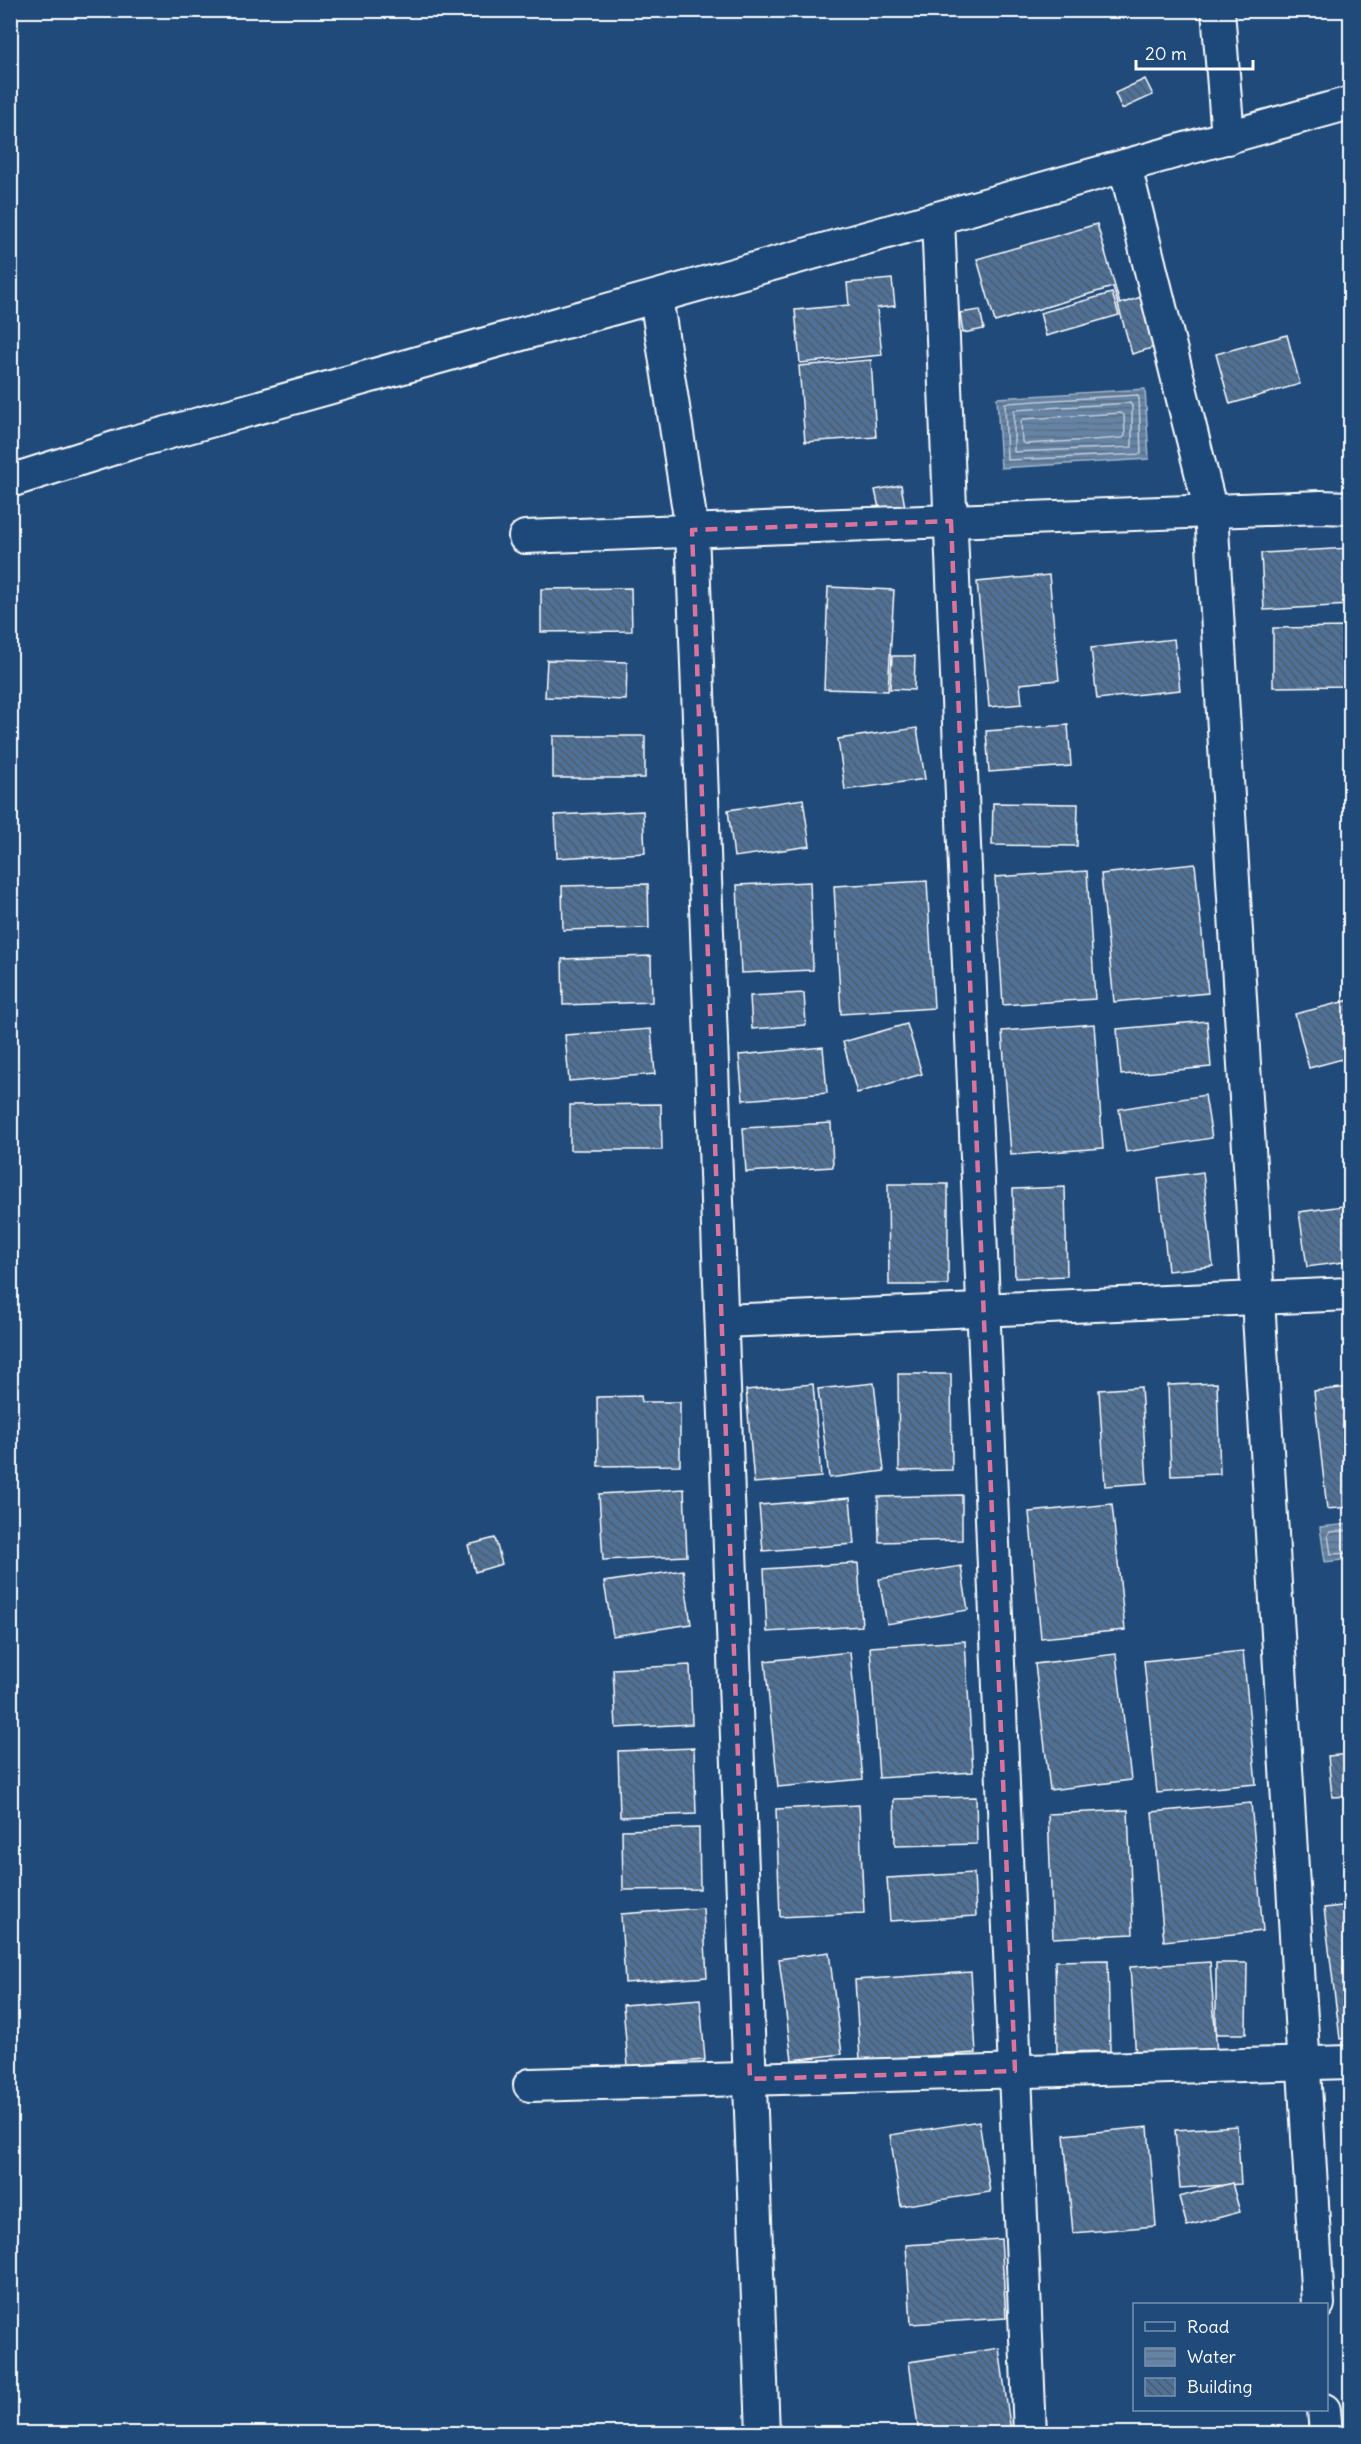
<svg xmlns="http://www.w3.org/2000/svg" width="1361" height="2444" font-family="Delius,sans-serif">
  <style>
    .water { fill: url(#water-rules); stroke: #a3b5c8; stroke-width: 1.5 }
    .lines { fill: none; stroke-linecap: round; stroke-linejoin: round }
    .shore { stroke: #c1cddb; stroke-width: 1.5 }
    .building { fill: url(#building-back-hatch); stroke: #fff; stroke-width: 1.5 }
    .street-casing { stroke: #fff; stroke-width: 36 }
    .street { stroke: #1f4a7a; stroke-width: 32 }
    .marked { fill: none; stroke: #da749d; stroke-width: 4.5; stroke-dasharray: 12 8; stroke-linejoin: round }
  </style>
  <defs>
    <pattern id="water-rules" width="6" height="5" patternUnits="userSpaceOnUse" patternTransform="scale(1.5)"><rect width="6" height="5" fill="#6583a4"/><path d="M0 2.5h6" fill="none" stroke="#5b6d81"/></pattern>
    <pattern id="building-back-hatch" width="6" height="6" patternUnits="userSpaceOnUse" patternTransform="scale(1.5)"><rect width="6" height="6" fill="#507197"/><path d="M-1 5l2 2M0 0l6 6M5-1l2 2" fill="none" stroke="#4e5b6a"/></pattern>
  </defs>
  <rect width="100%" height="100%" fill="#1f4a7a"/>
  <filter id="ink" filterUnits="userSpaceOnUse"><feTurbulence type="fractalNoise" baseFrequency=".0167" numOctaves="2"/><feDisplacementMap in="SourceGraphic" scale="12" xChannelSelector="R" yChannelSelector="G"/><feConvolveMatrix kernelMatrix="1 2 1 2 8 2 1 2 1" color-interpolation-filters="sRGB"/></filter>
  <g filter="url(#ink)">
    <!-- water -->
    <g class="water">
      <polygon points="1145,389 1149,459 1001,468 997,398"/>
      <polygon points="1350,1524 1350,1559 1325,1562 1320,1527"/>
    </g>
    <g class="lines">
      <!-- shore -->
      <g class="shore">
        <polygon points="1137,395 1139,398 1141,454 1007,460 1005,403"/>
        <polygon points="1130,403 1132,406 1132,447 1014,452 1014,410"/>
        <polygon points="1121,413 1124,415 1125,436 1123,438 1026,444 1022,442 1021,421 1023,419"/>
        <polyline points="1350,1530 1330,1532 1328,1535 1331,1554 1350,1553"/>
      </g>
    </g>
    <!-- building -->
    <g class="building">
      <polygon points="1145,79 1153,95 1122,109 1115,93"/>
      <polygon points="1097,224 1120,304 1141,297 1155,347 1132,354 1113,287 995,322 977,259"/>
      <polygon points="892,279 895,306 877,308 882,355 800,363 795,310 849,305 847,283"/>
      <polygon points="1112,293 1119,315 1046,336 1040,313"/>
      <polygon points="980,310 984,329 963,333 960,313"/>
      <polygon points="1287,335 1300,384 1230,404 1216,354"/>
      <polygon points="871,360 876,437 805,442 799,366"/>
      <polygon points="901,485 905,507 880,512 875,490"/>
      <polygon points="1350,548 1350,605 1264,610 1261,553"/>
      <polygon points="1049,575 1059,680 1020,684 1022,704 989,707 977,582"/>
      <polygon points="828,587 894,590 888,691 824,689"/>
      <polygon points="631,588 632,631 541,632 541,589"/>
      <polygon points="1350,627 1350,686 1273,687 1273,628"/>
      <polygon points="1174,639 1180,690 1097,699 1091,648"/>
      <polygon points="892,656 915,656 914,690 890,689"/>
      <polygon points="547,660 627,662 626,700 545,697"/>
      <polygon points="1068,725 1071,766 989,772 986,731"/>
      <polygon points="917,728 925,779 845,790 838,739"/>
      <rect x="553" y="736" width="92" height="42"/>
      <polygon points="803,799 810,846 734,857 728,810"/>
      <polygon points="993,803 1078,804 1077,846 992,845"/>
      <polygon points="643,811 645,853 557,858 555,815"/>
      <polygon points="1195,864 1208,993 1114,1002 1101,874"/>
      <polygon points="1087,871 1095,999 1003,1005 995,877"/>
      <polygon points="927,881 934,1008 841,1014 834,886"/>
      <polygon points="810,882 813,970 741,973 737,885"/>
      <polygon points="648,884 649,928 563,930 562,886"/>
      <polygon points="651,956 652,1002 563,1005 562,959"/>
      <polygon points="804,993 806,1025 752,1029 750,996"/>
      <polygon points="1350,1000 1350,1057 1309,1068 1295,1014"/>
      <polygon points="1207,1021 1211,1067 1121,1075 1117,1029"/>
      <polygon points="907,1024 922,1074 857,1093 843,1042"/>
      <polygon points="1094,1024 1103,1148 1011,1155 1002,1031"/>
      <polygon points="651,1029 655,1074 569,1081 565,1035"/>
      <polygon points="823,1047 827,1093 743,1100 739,1055"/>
      <polygon points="1205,1095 1212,1138 1126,1152 1119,1109"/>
      <polygon points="661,1104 662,1150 570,1150 570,1105"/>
      <polygon points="831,1123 833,1167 746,1172 743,1128"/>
      <polygon points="1203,1172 1213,1266 1168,1271 1158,1178"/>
      <polygon points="888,1184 948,1184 948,1285 889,1285"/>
      <polygon points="1065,1187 1067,1276 1015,1278 1013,1189"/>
      <polygon points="1350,1205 1350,1261 1307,1267 1299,1212"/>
      <polygon points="898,1374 951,1374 952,1470 899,1471"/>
      <polygon points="874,1383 884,1471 829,1478 818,1389"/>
      <polygon points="1217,1383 1220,1474 1171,1476 1168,1385"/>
      <polygon points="813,1384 821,1477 754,1483 746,1390"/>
      <polygon points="1141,1387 1147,1483 1105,1486 1099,1390"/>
      <polygon points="1350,1387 1350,1507 1327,1509 1314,1391"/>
      <polygon points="641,1396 642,1402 680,1402 680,1465 598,1466 597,1397"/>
      <polygon points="684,1489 687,1556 603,1560 599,1494"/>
      <polygon points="962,1495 962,1540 879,1542 878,1497"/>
      <polygon points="850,1498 854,1544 763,1551 759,1505"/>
      <polygon points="1112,1504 1125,1630 1041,1638 1029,1512"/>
      <polygon points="495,1538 502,1564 475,1572 468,1545"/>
      <polygon points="858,1563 862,1626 767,1632 764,1569"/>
      <polygon points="961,1566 968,1610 887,1624 879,1579"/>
      <polygon points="683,1570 691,1624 613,1636 604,1582"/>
      <polygon points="965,1641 973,1772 879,1778 870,1647"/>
      <polygon points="1243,1651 1256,1784 1157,1793 1144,1661"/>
      <polygon points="850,1652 863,1779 778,1787 765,1661"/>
      <polygon points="1116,1654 1131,1780 1050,1790 1035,1664"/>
      <polygon points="690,1665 692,1724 616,1728 613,1669"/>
      <polygon points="694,1748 696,1814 620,1817 618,1751"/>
      <polygon points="1350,1754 1350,1796 1332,1797 1328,1756"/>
      <polygon points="976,1797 977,1844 895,1846 894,1799"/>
      <polygon points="1251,1803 1263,1931 1164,1941 1152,1812"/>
      <polygon points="859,1805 864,1913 780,1917 776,1809"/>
      <polygon points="1128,1810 1133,1934 1053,1938 1048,1814"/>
      <polygon points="699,1828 700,1889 623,1890 622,1830"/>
      <polygon points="974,1873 976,1916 890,1921 887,1878"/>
      <polygon points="1350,1905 1350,2038 1340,2039 1324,1908"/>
      <polygon points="703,1908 707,1977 625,1983 621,1914"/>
      <polygon points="829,1952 842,2054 792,2060 779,1959"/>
      <polygon points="1108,1960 1110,2051 1057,2052 1055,1961"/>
      <polygon points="1210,1962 1217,2053 1136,2059 1130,1967"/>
      <polygon points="1216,1963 1247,1963 1246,2034 1216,2034"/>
      <polygon points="971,1972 976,2053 860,2060 855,1980"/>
      <polygon points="700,1999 705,2060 628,2066 623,2005"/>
      <polygon points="979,2121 990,2192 901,2206 890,2135"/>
      <polygon points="1237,2126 1241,2184 1180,2188 1175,2130"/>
      <polygon points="1148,2127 1156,2226 1073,2233 1064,2135"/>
      <polygon points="1232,2183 1240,2212 1187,2226 1179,2197"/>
      <polygon points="1001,2239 1006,2318 911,2324 906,2245"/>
      <polygon points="999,2348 1011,2432 919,2434 909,2362"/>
    </g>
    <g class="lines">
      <!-- street casing -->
      <g class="street-casing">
        <g id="street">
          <polyline points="1218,10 1228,138"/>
          <polyline points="1125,166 1211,512 1318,2304"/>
          <polyline points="938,218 1030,2434"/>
          <polyline points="656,297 692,530 763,2434"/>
          <polyline points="10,481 127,444 1350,103"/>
          <polyline points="525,537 1321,507 1350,508"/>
          <polyline points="722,1321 1350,1294"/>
          <polyline points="530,2085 1350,2062"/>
          <polyline points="1324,2410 1326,2434"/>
        </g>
      </g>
      <!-- street -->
      <use href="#street" class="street"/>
    </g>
  </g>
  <!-- marked area -->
  <path class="marked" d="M 951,521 L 1015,2071 L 750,2079 L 692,530 Z"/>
  <!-- margin -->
  <rect width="1361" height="2444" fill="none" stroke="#1f4a7a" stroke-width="36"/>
  <rect x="18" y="18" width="1325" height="2408" fill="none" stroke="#fff" stroke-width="2" filter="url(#ink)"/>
  <!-- legend -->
  <rect x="1133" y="2303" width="195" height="108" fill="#1f4a7a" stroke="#7992af" stroke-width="1.5"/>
  <rect x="1145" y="2322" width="30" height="9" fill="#1f4a7a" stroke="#7992af" stroke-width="1.5"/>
  <text x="1187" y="2333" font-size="18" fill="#ffffff">Road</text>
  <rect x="1145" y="2348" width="30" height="18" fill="url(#water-rules)" stroke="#7992af" stroke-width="1.5"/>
  <text x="1187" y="2363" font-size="18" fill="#ffffff">Water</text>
  <rect x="1145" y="2378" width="30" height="18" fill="url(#building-back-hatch)" stroke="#7992af" stroke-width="1.5"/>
  <text x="1187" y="2393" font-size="18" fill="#ffffff">Building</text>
  <!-- scale -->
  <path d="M1136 60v9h117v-9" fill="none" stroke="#ffffff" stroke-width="3"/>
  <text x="1145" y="60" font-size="18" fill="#ffffff" stroke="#1f4a7a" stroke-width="4.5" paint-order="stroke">20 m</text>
</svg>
